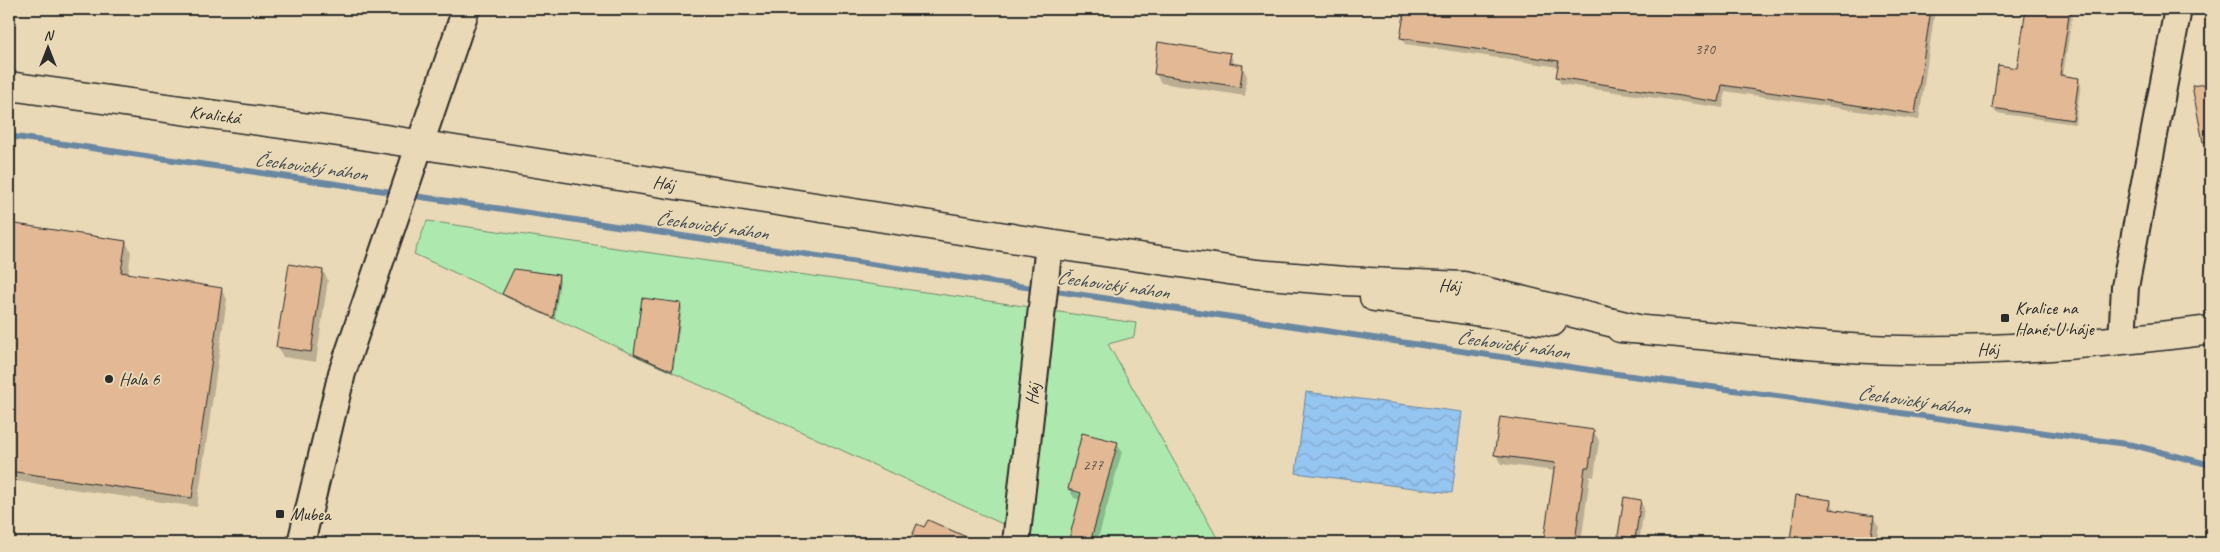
<svg xmlns="http://www.w3.org/2000/svg" width="2220" height="552" font-family="Caveat,sans-serif">
  <style>
    .grass { fill: #ade9ae; stroke: #6c8a6c }
    .water { fill: url(#water-waves); stroke: #6b87a2 }
    .shadow { fill: #0003; fill-rule: evenodd }
    .lines { fill: none; stroke-linecap: round; stroke-linejoin: round }
    .stream { stroke: #6b87a2; stroke-width: 6 }
    .building { fill: #e2b994; stroke: #2b2b2b }
    .street-casing { stroke: #2b2b2b; stroke-width: 30 }
    .secondary-casing { stroke: #2b2b2b; stroke-width: 31 }
    .street { stroke: #ead9b6; stroke-width: 26 }
    .secondary { stroke: #ead9b6; stroke-width: 28 }
    .poi-dot { fill: #2b2b2b; stroke: #ead9b6; stroke-width: 2 }
    .labels { text-anchor: middle; stroke-width: 4; stroke-linejoin: round; paint-order: stroke }
    .number-label { font-size: 15px; fill: #594e45 }
    .street-label { font-size: 18px; fill: #2b2b2b; stroke: #ead9b6 }
    .poi-label { font-size: 18px; fill: #2b2b2b; stroke: #ead9b6; text-anchor: start }
    .water-label { font-size: 19px; font-style: italic; fill: #404a53; stroke: #ead9b6 }
  </style>
  <defs>
    <pattern id="water-waves" width="16" height="10" patternUnits="userSpaceOnUse" patternTransform="scale(1.25)"><rect width="16" height="10" fill="#95c5f1"/><path d="M0 5q4-4 8 0t8 0" fill="none" stroke="#81a9cf"/></pattern>
  </defs>
  <rect width="100%" height="100%" fill="#ead9b6"/>
  <filter id="ink" filterUnits="userSpaceOnUse"><feTurbulence type="fractalNoise" baseFrequency=".02" numOctaves="2"/><feDisplacementMap in="SourceGraphic" scale="10" xChannelSelector="R" yChannelSelector="G"/><feConvolveMatrix kernelMatrix="1 2 1 2 8 2 1 2 1" color-interpolation-filters="sRGB"/></filter>
  <g filter="url(#ink)">
    <!-- grass -->
    <g class="grass">
      <polygon points="427,221 1030,307 1007,526 414,254"/>
      <polygon points="1052,311 1136,323 1134,337 1108,344 1220,543 1044,543 1029,536"/>
    </g>
    <!-- water -->
    <polygon class="water" points="1306,392 1462,412 1452,493 1296,473"/>
    <!-- shadow -->
    <g class="shadow">
      <polygon points="1406,9 1935,9 1919,120 1725,91 1723,108 1561,84 1557,77 1559,67 1405,44 1402,37"/>
      <polygon points="2027,9 2073,9 2063,76 2078,79 2081,84 2075,124 1996,113 1993,108 2018,70"/>
      <polygon points="1230,54 1235,65 1242,66 1247,76 1245,96 1161,83 1155,73"/>
      <polygon points="9,225 126,242 131,252 128,275 221,289 227,299 197,507 9,480"/>
      <polygon points="323,271 328,280 316,362 283,357 278,347"/>
      <polygon points="559,277 560,280 555,320 505,297 504,294"/>
      <polygon points="680,305 682,308 673,373 637,357 635,354"/>
      <polygon points="1594,431 1599,441 1594,477 1590,476 1581,543 1549,543 1546,538 1555,471 1501,464 1496,455"/>
      <path d="M 1117,443 L 1122,452 L 1097,543 L 1069,543 L 1081,500 L 1074,498 L 1069,489 ZM 1074,490 L 1087,496 L 1074,492 Z"/>
      <polygon points="1640,501 1644,508 1639,543 1623,542 1619,536"/>
      <polygon points="1830,501 1836,511 1873,517 1879,527 1876,543 1793,543 1791,540"/>
      <polygon points="918,526 969,542 910,543"/>
    </g>
    <g class="lines">
      <!-- stream -->
      <g class="stream">
        <polyline points="9,136 398,193"/>
        <polyline points="408,195 1039,289"/>
        <polyline points="1049,290 1617,374 2133,445 2211,465"/>
      </g>
    </g>
    <!-- building -->
    <g class="building">
      <polygon points="1405,9 1931,9 1915,114 1722,85 1719,102 1556,77 1559,61 1400,38"/>
      <polygon points="2026,9 2070,9 2060,75 2079,78 2073,120 1992,108 1998,65 2017,68"/>
      <polygon points="1158,42 1231,53 1229,63 1243,65 1240,87 1154,74"/>
      <polygon points="2211,83 2211,141 2203,142 2192,86"/>
      <polygon points="9,223 126,241 121,272 222,288 192,498 9,471"/>
      <polygon points="289,264 323,270 311,352 276,347"/>
      <polygon points="514,269 559,275 553,318 502,294"/>
      <polygon points="642,298 681,303 672,371 634,354"/>
      <polygon points="1500,417 1594,430 1589,467 1585,467 1575,542 1544,538 1555,463 1494,455"/>
      <polygon points="1082,433 1118,442 1090,543 1068,543 1081,493 1068,489"/>
      <polygon points="1796,495 1831,500 1830,509 1874,516 1870,543 1826,539 1825,543 1790,540"/>
      <polygon points="1624,497 1641,500 1635,539 1618,536"/>
      <polygon points="928,520 980,543 909,543 917,524 924,527"/>
    </g>
    <g class="lines">
      <!-- street casing -->
      <g class="street-casing">
        <g id="street">
          <polyline points="2122,340 2125,287 2178,9"/>
          <polyline points="301,543 342,373 466,9"/>
          <path id="s1" d="M 1016,543 L 1049,244"/>
        </g>
      </g>
      <!-- secondary casing -->
      <g class="secondary-casing">
        <g id="secondary">
          <path id="s2" d="M 9,86 L 360,135 L 1049,244 L 1256,274 L 1345,281 L 1464,286 L 1638,329"/>
          <polyline points="1374,297 1552,322"/>
          <path id="s3" d="M 1620,328 C 1714,335 1807,348 1902,350 C 2005,352 2109,343 2211,330"/>
        </g>
      </g>
      <!-- street -->
      <use href="#street" class="street"/>
      <!-- secondary -->
      <use href="#secondary" class="secondary"/>
    </g>
  </g>
  <!-- markers -->
  <g class="poi-dot">
    <rect x="2000" y="313" width="10" height="10" rx="2.5"/>
    <circle cx="109" cy="379" r="5"/>
    <rect x="275" y="509" width="10" height="10" rx="2.5"/>
  </g>
  <g class="labels">
    <!-- number labels -->
    <g class="number-label">
      <text x="1705" y="54">370</text>
      <text x="1093" y="470">277</text>
    </g>
    <!-- street labels -->
    <g class="street-label">
      <text dy="6" stroke="none"><textPath href="#s2" startOffset="208">Kralická</textPath></text>
      <text dy="6" stroke="none"><textPath href="#s2" startOffset="662">Háj</textPath></text>
      <text dy="6" stroke="none"><textPath href="#s2" startOffset="1455">Háj</textPath></text>
      <text dy="6" stroke="none"><textPath href="#s3" startOffset="369">Háj</textPath></text>
      <text dy="6" stroke="none"><textPath href="#s1" startOffset="150">Háj</textPath></text>
    </g>
    <!-- poi labels -->
    <g class="poi-label">
      <text x="2015" y="314">Kralice na<tspan x="2015" dy="21">Hané, U háje</tspan></text>
      <text x="119" y="385">Hala 6</text>
      <text x="290" y="520">Mubea</text>
    </g>
    <!-- water labels -->
    <g class="water-label">
      <text transform="translate(311 166) rotate(8)" y="7">Čechovický náhon</text>
      <text transform="translate(712 225) rotate(8)" y="7">Čechovický náhon</text>
      <text transform="translate(1113 284) rotate(8)" y="7">Čechovický náhon</text>
      <text transform="translate(1513 344) rotate(8)" y="7">Čechovický náhon</text>
      <text transform="translate(1914 400) rotate(8)" y="7">Čechovický náhon</text>
    </g>
  </g>
  <!-- margin -->
  <rect width="2220" height="552" fill="none" stroke="#ead9b6" stroke-width="30"/>
  <rect x="15" y="15" width="2190" height="522" fill="none" stroke="#2b2b2b" stroke-width="2" filter="url(#ink)"/>
  <!-- north arrow -->
  <g transform="translate(48 48)" stroke="#ead9b6" stroke-width="4" paint-order="stroke">
  <path d="M0-4L9 19L0 12L-9 19Z" fill="#2b2b2b"/>
  <text y="-8" font-size="14" font-weight="bold" text-anchor="middle" fill="#2b2b2b">N</text>
  </g>
</svg>
